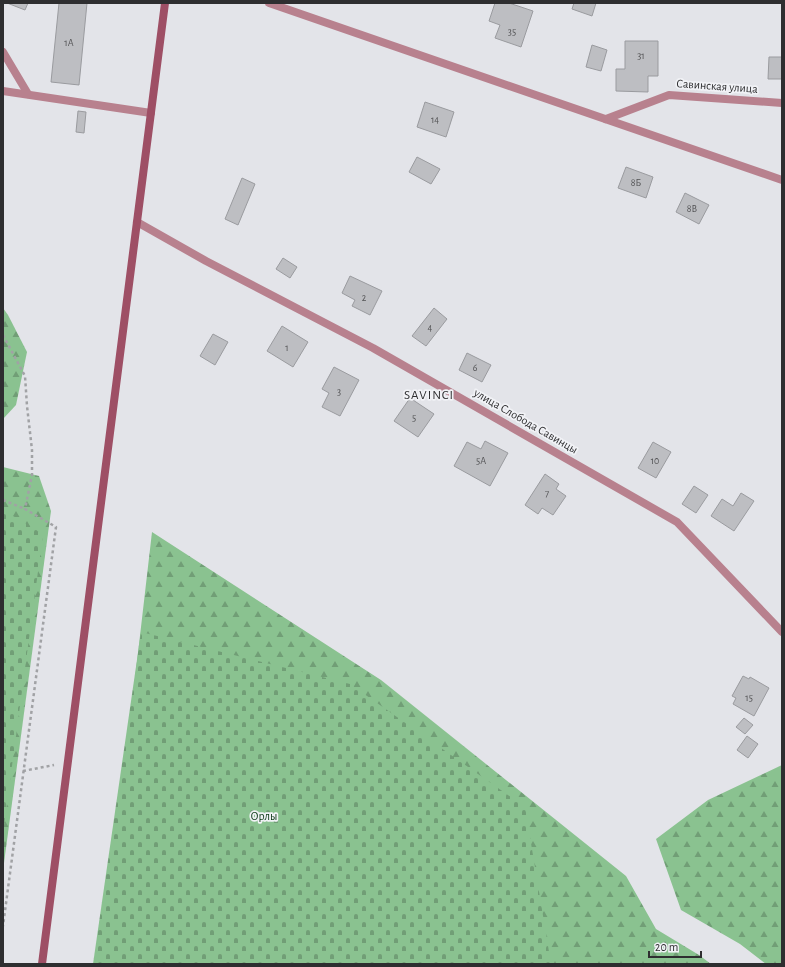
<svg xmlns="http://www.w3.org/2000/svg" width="785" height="967" font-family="'Alegreya Sans',sans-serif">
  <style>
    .forest { fill: url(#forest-firs) }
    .cemetery { fill: url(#cemetery-stones) }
    .building { fill: #bdbec2; stroke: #9a9b9f }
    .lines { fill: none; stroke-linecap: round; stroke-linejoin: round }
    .path { stroke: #a1a2a5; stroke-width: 2.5; stroke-dasharray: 3 3; stroke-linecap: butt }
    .lane { stroke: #b8818e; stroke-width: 8 }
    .street { stroke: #b8818e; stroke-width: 8 }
    .secondary { stroke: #9e4f65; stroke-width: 8 }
    .labels { text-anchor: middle; stroke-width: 3.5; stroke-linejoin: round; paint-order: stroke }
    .number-label { font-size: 10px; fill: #525254 }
    .street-label { font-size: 12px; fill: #2e2e30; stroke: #f1f2f6 }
    .park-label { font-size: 12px; fill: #0c3816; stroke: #f1f2f6 }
    .neighbourhood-label { font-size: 13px; letter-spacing: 1px; fill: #2e2e30; stroke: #f1f2f6 }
  </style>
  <defs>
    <pattern id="forest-firs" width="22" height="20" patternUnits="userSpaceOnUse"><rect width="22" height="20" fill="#8ac290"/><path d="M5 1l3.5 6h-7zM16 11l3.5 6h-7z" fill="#719e76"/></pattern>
    <pattern id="cemetery-stones" width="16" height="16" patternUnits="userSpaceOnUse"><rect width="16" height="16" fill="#8ac290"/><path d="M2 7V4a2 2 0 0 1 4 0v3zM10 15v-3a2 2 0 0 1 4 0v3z" fill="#719e76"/></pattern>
  </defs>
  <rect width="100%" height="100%" fill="#e3e4e9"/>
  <!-- forest -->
  <g class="forest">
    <polygon points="3,308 8,315 27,352 16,405 3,419"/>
    <polygon points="3,467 39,476 51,511 4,863 3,864"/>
    <polygon points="152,532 381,680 626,876 656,929 699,955 711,964 102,964"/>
    <polygon points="782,765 782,964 766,964 740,944 681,910 656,839 708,800"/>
  </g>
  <!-- cemetery -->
  <g class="cemetery">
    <polygon points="3,510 43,534 3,833"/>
    <polygon points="141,632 350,684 525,807 551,964 93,964"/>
  </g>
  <!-- building -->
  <g class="building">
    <polygon points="7,3 28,3 25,10"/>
    <polygon points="59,3 87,3 79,85 51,82"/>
    <polygon points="495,3 509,3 533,11 521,47 495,38 500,25 489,21"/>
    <polygon points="574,3 596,3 592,16 572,9"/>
    <polygon points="625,41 658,41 658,76 648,76 648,92 616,91 616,69 625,69"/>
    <polygon points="592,45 607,50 601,71 586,67"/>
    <polygon points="769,57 782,57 782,79 768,79"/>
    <polygon points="425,102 454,112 446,137 417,127"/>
    <polygon points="78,111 86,112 84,133 76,132"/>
    <polygon points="417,157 440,169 431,184 409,172"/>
    <polygon points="626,167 653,177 646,198 618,188"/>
    <polygon points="242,178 255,184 238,225 225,219"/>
    <polygon points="685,193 709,205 699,224 676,212"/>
    <polygon points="283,258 297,267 290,278 276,269"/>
    <polygon points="350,276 382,291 370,315 352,306 355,300 342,293"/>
    <polygon points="434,308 447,319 426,346 412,336"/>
    <polygon points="282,326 308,342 293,367 267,351"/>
    <polygon points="213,334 228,342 215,365 200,356"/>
    <polygon points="467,353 491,365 482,382 459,370"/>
    <polygon points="334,367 359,380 340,416 322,407 329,393 322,389"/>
    <polygon points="410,398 434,414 418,437 394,421"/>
    <polygon points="485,441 508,453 490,486 454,466 467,442 481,449"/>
    <polygon points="653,442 671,452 656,478 638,468"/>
    <polygon points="545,474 559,484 556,489 566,496 553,515 542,508 538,514 525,505"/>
    <polygon points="694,486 708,495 696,513 682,504"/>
    <polygon points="741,493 754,501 734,531 711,516 722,499 733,506"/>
    <polygon points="743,676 749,679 750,677 769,688 754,716 733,704 736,698 732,696"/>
    <polygon points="744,718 753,725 745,734 736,727"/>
    <polygon points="747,736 758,744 748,758 737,750"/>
  </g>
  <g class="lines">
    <!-- path -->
    <g class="path">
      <polyline points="3,335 25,376 27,406 32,450 32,475 25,509 56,527 3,926"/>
      <polyline points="3,500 25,509"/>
      <polyline points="23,771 54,765"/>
    </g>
    <!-- lane -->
    <g class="lane">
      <polyline points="3,52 28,94"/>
      <polyline points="3,91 151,113"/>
    </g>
    <!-- street -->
    <g class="street">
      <polyline points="269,3 782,180"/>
      <polyline points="606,119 669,95 782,103"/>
      <polyline points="137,222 206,261 373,348 677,522 782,632"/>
    </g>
    <!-- secondary -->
    <polyline class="secondary" points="42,964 165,3"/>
  </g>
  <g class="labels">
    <!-- number labels -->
    <g class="number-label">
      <text x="512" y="35">35</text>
      <text x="69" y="46">1А</text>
      <text x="641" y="59">31</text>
      <text x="435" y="123">14</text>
      <text x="636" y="186">8Б</text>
      <text x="692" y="212">8В</text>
      <text x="364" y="301">2</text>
      <text x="430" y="331">4</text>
      <text x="287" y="351">1</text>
      <text x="475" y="371">6</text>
      <text x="339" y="395">3</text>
      <text x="414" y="421">5</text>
      <text x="481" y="464">5А</text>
      <text x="655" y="464">10</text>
      <text x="547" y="497">7</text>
      <text x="749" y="701">15</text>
    </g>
    <!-- street labels -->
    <g class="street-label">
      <text transform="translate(717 86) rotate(4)" y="4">Савинская улица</text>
      <text transform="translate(526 421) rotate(30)" y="4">улица Слобода Савинцы</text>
    </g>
    <!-- park labels -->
    <g class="park-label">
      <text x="264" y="820">Орлы</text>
    </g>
    <!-- neighbourhood labels -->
    <g class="neighbourhood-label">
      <text x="429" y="399">SAVINCI</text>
    </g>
  </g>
  <!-- border -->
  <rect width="785" height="967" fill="none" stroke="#2e2e30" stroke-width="8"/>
  <!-- scale -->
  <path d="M649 951v6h52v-6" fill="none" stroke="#2e2e30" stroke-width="2"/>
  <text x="655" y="951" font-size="12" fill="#2e2e30" stroke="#f1f2f6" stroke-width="3" paint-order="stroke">20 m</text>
</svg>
